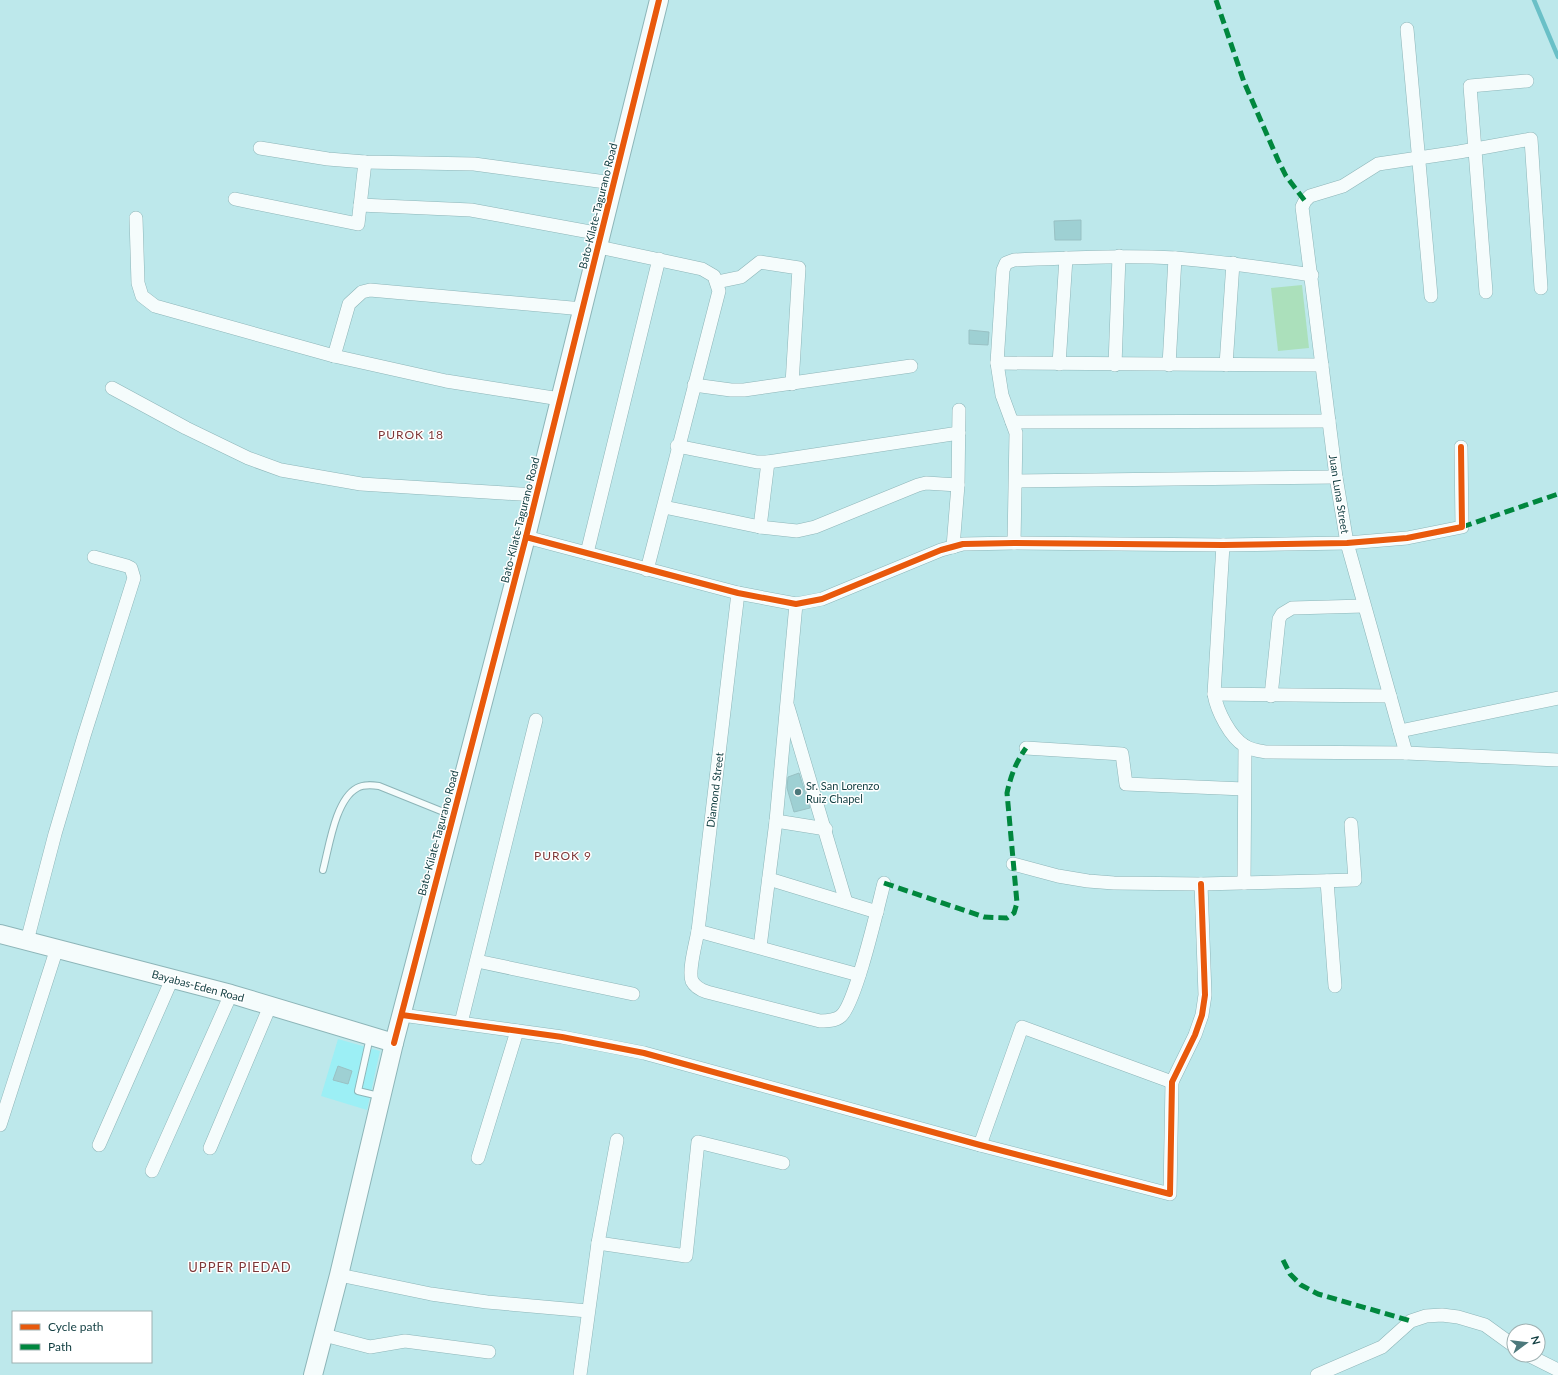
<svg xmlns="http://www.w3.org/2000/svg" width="1558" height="1375" font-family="Lato,sans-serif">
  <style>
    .built { fill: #9ceff5 }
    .green { fill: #abe0bb }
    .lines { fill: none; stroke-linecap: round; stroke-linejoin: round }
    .stream { stroke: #6ac0c7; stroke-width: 4.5 }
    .building { fill: #9ed0d3; stroke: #99c1c4 }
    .lane-casing { stroke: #8db5b8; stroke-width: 8 }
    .street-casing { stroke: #8db5b8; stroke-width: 14 }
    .secondary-casing { stroke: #8db5b8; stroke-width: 20 }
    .lane { stroke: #f5fcfc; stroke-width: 6 }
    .street { stroke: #f5fcfc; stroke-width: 13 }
    .secondary { stroke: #f5fcfc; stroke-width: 18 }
    .quiet { stroke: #00873e; stroke-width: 5; stroke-dasharray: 10 5; stroke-linecap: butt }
    .cycleway-casing { stroke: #fff; stroke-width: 8 }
    .cycleway { stroke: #e8590c; stroke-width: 6 }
    .poi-dot { fill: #4c787b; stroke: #fff; stroke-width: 1.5 }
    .labels { text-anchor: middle; stroke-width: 3; stroke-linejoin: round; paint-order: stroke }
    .street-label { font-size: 11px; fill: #0f3c3f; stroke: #fff }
    .poi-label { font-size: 11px; fill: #0f3c3f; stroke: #fff; text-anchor: start }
    .neighbourhood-label { font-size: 12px; letter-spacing: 1px; fill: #7e3737; stroke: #fff }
    .quarter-label { font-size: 13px; letter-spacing: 1px; fill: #7e3737; stroke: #fff }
  </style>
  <rect width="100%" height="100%" fill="#bde8eb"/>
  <!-- built -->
  <polygon class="built" points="338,1039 380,1051 367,1110 321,1096"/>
  <!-- green -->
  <polygon class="green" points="1302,285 1309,348 1278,351 1271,288"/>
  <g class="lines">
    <!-- stream -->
    <polyline class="stream" points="1534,0 1558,57"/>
  </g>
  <!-- building -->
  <g class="building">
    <polygon points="1081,220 1081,240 1055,240 1054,221"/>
    <polygon points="969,330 989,332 988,345 969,344"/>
    <polygon points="799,773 810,808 794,812 787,788 788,777"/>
    <polygon points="338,1066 352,1071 348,1084 333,1080"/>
  </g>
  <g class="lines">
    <!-- lane casing -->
    <g class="lane-casing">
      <g id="lane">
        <path d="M 323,870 C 329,848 335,800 357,788 C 364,784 372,785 379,786 L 451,815"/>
        <polyline points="370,1037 358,1091 379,1096"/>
      </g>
    </g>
    <!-- street casing -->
    <g class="street-casing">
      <g id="street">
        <polyline points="1407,29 1431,296"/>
        <polyline points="260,148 328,159 365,162 474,164 613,183"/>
        <polyline points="235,199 358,224 365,162"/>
        <polyline points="360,205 471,210 601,234"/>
        <polyline points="136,218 138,283 142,296 155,306 334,356 446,381 560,399"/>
        <polyline points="599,247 702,269 714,276 719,291 647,570"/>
        <polyline points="717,282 741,277 760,262 799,268 792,384"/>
        <polyline points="1486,292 1470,86 1527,81"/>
        <polyline points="334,356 349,304 362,292 370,290 583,309"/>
        <polyline points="997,363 1322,365"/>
        <polyline points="1059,364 1066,258"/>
        <polyline points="1115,365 1119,256"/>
        <polyline points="1169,365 1175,258"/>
        <polyline points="1226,365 1233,263"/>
        <polyline points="694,385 731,390 744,390 911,366"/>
        <polyline points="112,388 186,428 248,458 281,470 361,484 536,495"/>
        <polyline points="1012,422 1329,421"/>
        <polyline points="677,446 757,462 768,462 959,433"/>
        <polyline points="1016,481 1336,477"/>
        <polyline points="664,507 760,527 797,531 815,527 918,485 926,483 958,485"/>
        <polyline points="760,527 768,462"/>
        <polyline points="526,537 738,593 796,604 822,599 941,550 963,544 1014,543 1223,545 1347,543 1407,538 1462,527 1461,447"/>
        <path d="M 1014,543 L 1016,433 L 1002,395 L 997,363 L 1003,270 L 1006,263 L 1014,260 C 1068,258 1122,255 1176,258 C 1221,262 1267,268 1312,275"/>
        <path d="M 1223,545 L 1214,694 C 1217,711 1230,737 1245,746 C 1251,750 1260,751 1266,752 L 1406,753 L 1558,760"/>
        <polyline points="953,547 958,485 959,410"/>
        <polyline points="587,553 659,259"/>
        <path d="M 738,593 L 698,931 C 696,942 688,971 692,981 C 695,987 701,990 707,992 L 820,1021 C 827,1021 835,1021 841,1016 C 856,1003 878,906 884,883"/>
        <polyline points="1214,694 1390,696"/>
        <polyline points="1271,696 1279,619 1282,614 1292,608 1364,606"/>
        <polyline points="788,707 846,902"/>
        <polyline points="1400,731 1558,698"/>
        <polyline points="1026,748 1122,754 1126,784 1244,789"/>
        <polyline points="1406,753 1347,543 1336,477 1302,207 1305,201 1310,196 1343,186 1378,164 1459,152 1531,139 1541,288"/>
        <polyline points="776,821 826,829"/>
        <polyline points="1013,864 1058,876 1088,881 1114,883 1201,884 1355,880 1351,824"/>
        <polyline points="769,879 877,912"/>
        <polyline points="1327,881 1335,986"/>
        <polyline points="1244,883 1245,746"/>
        <polyline points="698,931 859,975"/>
        <polyline points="27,941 55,834 84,736 134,578 131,568 127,566 94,557"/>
        <polyline points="760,947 776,821 796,604"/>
        <polyline points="477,961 633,994"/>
        <polyline points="402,1015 562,1037 644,1053 980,1145 1170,1194 1172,1082 1195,1035 1202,1015 1205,995 1201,884"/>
        <polyline points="461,1023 536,720"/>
        <polyline points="0,1125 57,948"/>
        <polyline points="99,1145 172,979"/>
        <polyline points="980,1145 1022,1027 1172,1082"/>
        <polyline points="210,1148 270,1006"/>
        <polyline points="478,1158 517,1031"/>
        <polyline points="152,1171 231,994"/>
        <polyline points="598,1243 686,1256 698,1142 783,1163"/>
        <polyline points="339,1275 431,1294 487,1302 588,1311"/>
        <polyline points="324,1335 370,1347 405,1341 489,1352"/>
        <polyline points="1528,1355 1558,1370"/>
        <polyline points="580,1375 598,1243 617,1140"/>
        <polyline points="1317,1375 1382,1347 1411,1321 1426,1316 1442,1315 1458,1317 1485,1325 1514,1346"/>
      </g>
    </g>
    <!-- secondary casing -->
    <g class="secondary-casing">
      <g id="secondary">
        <polyline points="0,934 231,994 394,1043"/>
        <polyline points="313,1375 339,1275 394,1043 526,537 659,0"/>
      </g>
    </g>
    <!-- lane -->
    <use href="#lane" class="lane"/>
    <!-- street -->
    <use href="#street" class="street"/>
    <!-- secondary -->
    <use href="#secondary" class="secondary"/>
    <!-- quiet -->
    <g class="quiet">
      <polyline points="1216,0 1244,82 1278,160 1286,176 1305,201"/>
      <polyline points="1462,527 1558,494"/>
      <path d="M 884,883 L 984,917 L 1007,918 L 1014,913 L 1017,903 L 1007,793 C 1011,775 1016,762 1026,748"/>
      <polyline points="1283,1260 1290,1274 1301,1285 1318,1294 1411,1321"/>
    </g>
    <!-- cycleway casing -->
    <g class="cycleway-casing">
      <g id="cycleway">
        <polyline points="526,537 738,593 796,604 822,599 941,550 963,544 1014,543 1223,545 1347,543 1407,538 1462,527 1461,447"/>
        <polyline points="402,1015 562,1037 644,1053 980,1145 1170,1194 1172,1082 1195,1035 1202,1015 1205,995 1201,884"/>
        <polyline points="394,1043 526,537 659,0"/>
      </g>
    </g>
    <!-- cycleway -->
    <use href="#cycleway" class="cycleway"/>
  </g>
  <!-- markers -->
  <circle class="poi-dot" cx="798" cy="792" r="4"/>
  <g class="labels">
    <!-- street labels -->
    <g class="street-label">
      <text transform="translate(598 206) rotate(-76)" y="4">Bato-Kilate-Tagurano Road</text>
      <text transform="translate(1339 494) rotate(81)" y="4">Juan Luna Street</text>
      <text transform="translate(520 520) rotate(-76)" y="4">Bato-Kilate-Tagurano Road</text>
      <text transform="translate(715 790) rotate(-83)" y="4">Diamond Street</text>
      <text transform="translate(438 833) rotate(-75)" y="4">Bato-Kilate-Tagurano Road</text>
      <text transform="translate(198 986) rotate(15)" y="4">Bayabas-Eden Road</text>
    </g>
    <!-- poi labels -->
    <g class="poi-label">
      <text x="806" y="790">Sr. San Lorenzo<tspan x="806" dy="13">Ruiz Chapel</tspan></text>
    </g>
    <!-- neighbourhood labels -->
    <g class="neighbourhood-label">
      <text x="411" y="439">PUROK 18</text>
      <text x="563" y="860">PUROK 9</text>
    </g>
    <!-- quarter labels -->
    <g class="quarter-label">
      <text x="240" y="1272">UPPER PIEDAD</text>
    </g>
  </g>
  <!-- legend -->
  <rect x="12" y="1311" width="140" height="52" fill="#ffffff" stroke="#9fb1b2"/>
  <rect x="20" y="1324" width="20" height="6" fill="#e8590c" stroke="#9fb1b2"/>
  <text x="48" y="1331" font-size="12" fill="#0f3c3f">Cycle path</text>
  <rect x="20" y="1344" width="20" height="6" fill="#00873e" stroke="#9fb1b2"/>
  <text x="48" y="1351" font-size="12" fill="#0f3c3f">Path</text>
  <!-- north arrow -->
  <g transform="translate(1526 1343) rotate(75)"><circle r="19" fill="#ffffff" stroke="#9fb1b2"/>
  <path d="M0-3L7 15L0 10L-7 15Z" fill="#4c787b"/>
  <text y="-6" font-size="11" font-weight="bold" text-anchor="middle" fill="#0f3c3f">N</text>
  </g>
</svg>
